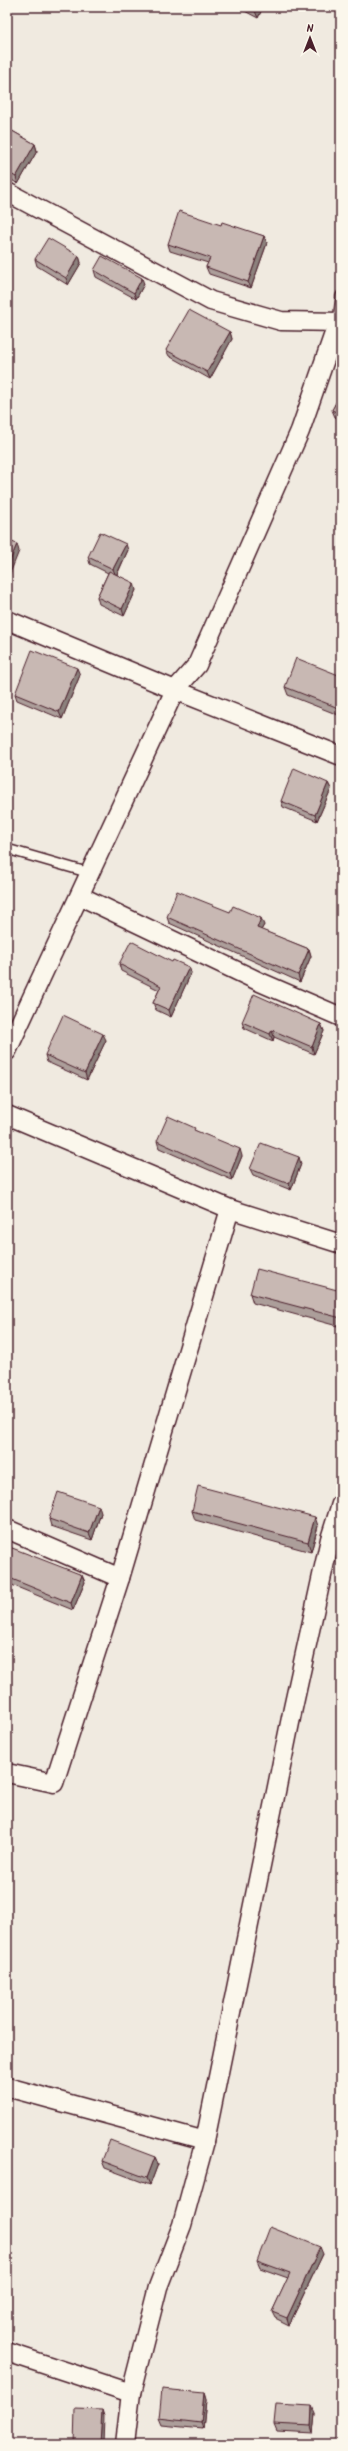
<svg xmlns="http://www.w3.org/2000/svg" width="348" height="2451" font-family="Kalam,sans-serif">
  <style>
    .lines { fill: none; stroke-linecap: round; stroke-linejoin: round }
    .service-casing { stroke: #4a1f2b; stroke-width: 12 }
    .minor-casing { stroke: #4a1f2b; stroke-width: 21 }
    .service { stroke: #fbf7ec; stroke-width: 9 }
    .minor { stroke: #fbf7ec; stroke-width: 18 }
    .wall { fill: #ac9e9a; stroke: #4a1f2b }
    .shaded-wall { fill: #8c817d; stroke: #4a1f2b }
    .building { fill: #c8b8b3; stroke: #4a1f2b }
  </style>
  <rect width="100%" height="100%" fill="#f0eae0"/>
  <filter id="ink" filterUnits="userSpaceOnUse"><feTurbulence type="fractalNoise" baseFrequency=".025" numOctaves="2"/><feDisplacementMap in="SourceGraphic" scale="8" xChannelSelector="R" yChannelSelector="G"/><feConvolveMatrix kernelMatrix="1 2 1 2 8 2 1 2 1" color-interpolation-filters="sRGB"/></filter>
  <g filter="url(#ink)">
    <g class="lines">
      <!-- service casing -->
      <g class="service-casing">
        <g id="service">
          <polyline points="338,322 341,296"/>
          <polyline points="7,849 90,873"/>
        </g>
      </g>
      <!-- minor casing -->
      <g class="minor-casing">
        <g id="minor">
          <polyline points="7,192 211,301 281,321 341,322"/>
          <polyline points="7,620 175,690 341,756"/>
          <polyline points="80,896 260,982 341,1017"/>
          <polyline points="7,1051 175,690 197,665 300,431 338,322"/>
          <polyline points="7,1115 230,1209 341,1244"/>
          <polyline points="7,1529 120,1578"/>
          <polyline points="7,1773 54,1783 120,1578 230,1209"/>
          <polyline points="7,2087 205,2141"/>
          <polyline points="7,2352 131,2393"/>
          <polyline points="125,2444 131,2393 158,2287 182,2225 205,2141 293,1708 330,1539 341,1504"/>
        </g>
      </g>
      <!-- service -->
      <use href="#service" class="service"/>
      <!-- minor -->
      <use href="#minor" class="minor"/>
    </g>
    <!-- wall -->
    <g class="wall">
      <polygon points="237,7 263,7 258,18"/>
      <polygon points="7,128 35,144 37,151 18,184 7,177"/>
      <polygon points="221,225 264,236 267,243 251,288 209,274 206,267 208,263 170,251 168,244"/>
      <polygon points="79,256 81,263 68,285 37,266 35,259"/>
      <polygon points="94,270 144,284 136,299 96,277"/>
      <polygon points="230,332 232,339 210,379 169,356 166,350"/>
      <polygon points="341,393 341,420 335,417 332,410"/>
      <polygon points="128,550 117,575 136,590 124,616 99,604 97,597 108,573 90,564 88,557"/>
      <polygon points="80,675 62,719 17,700 15,694"/>
      <polygon points="341,676 341,716 288,695 285,687"/>
      <polygon points="328,783 331,789 317,821 283,807 281,801"/>
      <polygon points="230,912 264,925 261,930 309,949 311,956 300,982 169,923 167,917"/>
      <polygon points="119,964 189,967 191,973 171,1017 156,1010 153,1003 159,990 121,971"/>
      <polygon points="242,1022 321,1024 324,1031 314,1054 274,1037 273,1041 244,1028"/>
      <polygon points="106,1040 87,1080 47,1062 45,1055"/>
      <polygon points="196,1131 242,1156 232,1180 159,1148 157,1141"/>
      <polygon points="301,1164 291,1190 253,1175 250,1169"/>
      <polygon points="341,1291 341,1327 253,1303 250,1294"/>
      <polygon points="192,1511 318,1526 311,1552 195,1520"/>
      <polygon points="101,1513 92,1540 51,1526 49,1519"/>
      <polygon points="7,1546 85,1582 73,1610 7,1583"/>
      <polygon points="155,2157 158,2164 150,2185 105,2168 102,2161"/>
      <polygon points="323,2254 289,2325 275,2318 272,2312 288,2278 260,2268 257,2261"/>
      <polygon points="204,2393 206,2400 203,2429 162,2425 159,2418"/>
      <polygon points="315,2413 313,2433 277,2431 274,2424"/>
    </g>
    <!-- shaded-wall -->
    <g class="shaded-wall">
      <polygon points="258,7 263,7 258,18 255,11"/>
      <polygon points="35,144 37,151 18,184 16,177"/>
      <polygon points="264,236 267,243 251,288 248,282"/>
      <polygon points="79,256 81,263 68,285 66,278"/>
      <polygon points="142,278 144,284 136,299 134,293"/>
      <polygon points="230,332 232,339 210,379 207,372"/>
      <polygon points="17,544 19,551 7,581 7,568"/>
      <polygon points="126,544 128,550 116,576 113,569"/>
      <polygon points="134,583 136,590 124,616 122,609"/>
      <polygon points="77,668 80,675 62,719 59,712"/>
      <polygon points="328,783 331,789 317,821 315,815"/>
      <polygon points="261,918 264,925 259,934 257,928"/>
      <polygon points="309,949 311,956 300,982 298,975"/>
      <polygon points="189,967 191,973 171,1017 169,1010"/>
      <polygon points="321,1024 324,1031 314,1054 312,1047"/>
      <polygon points="272,1030 274,1037 273,1041 270,1034"/>
      <polygon points="103,1034 106,1040 87,1080 85,1073"/>
      <polygon points="240,1149 242,1156 232,1180 230,1174"/>
      <polygon points="299,1157 301,1164 291,1190 289,1184"/>
      <polygon points="99,1506 101,1513 92,1540 89,1533"/>
      <polygon points="315,1517 318,1526 311,1552 308,1542"/>
      <polygon points="82,1575 85,1582 73,1610 71,1603"/>
      <polygon points="155,2157 158,2164 150,2185 147,2178"/>
      <polygon points="320,2247 323,2254 289,2325 287,2318"/>
      <polygon points="204,2393 206,2400 203,2429 201,2423"/>
      <polygon points="312,2406 315,2413 313,2433 311,2426"/>
      <polygon points="102,2410 104,2416 103,2444 100,2444"/>
    </g>
    <!-- building -->
    <g class="building">
      <polygon points="247,7 258,7 255,11"/>
      <polygon points="7,128 35,144 16,177 7,172"/>
      <polygon points="179,211 221,225 222,222 264,236 248,282 206,267 210,258 168,244"/>
      <polygon points="48,238 79,256 66,278 35,259"/>
      <polygon points="102,256 142,278 134,293 94,270"/>
      <polygon points="189,310 230,332 207,372 166,350"/>
      <polygon points="341,393 341,414 332,410"/>
      <polygon points="100,532 126,544 113,569 88,557"/>
      <polygon points="7,540 17,544 7,568"/>
      <polygon points="109,571 134,583 122,609 97,597"/>
      <polygon points="32,650 77,668 59,712 15,694"/>
      <polygon points="296,658 341,676 341,709 285,687"/>
      <polygon points="294,768 328,783 315,815 281,801"/>
      <polygon points="177,891 230,912 233,906 261,918 257,928 309,949 298,975 167,917"/>
      <polygon points="131,941 172,962 173,960 189,967 169,1010 153,1003 161,986 119,964"/>
      <polygon points="254,994 321,1024 312,1047 272,1030 270,1034 242,1022"/>
      <polygon points="63,1015 103,1034 85,1073 45,1055"/>
      <polygon points="168,1116 195,1128 194,1130 240,1149 230,1174 157,1141"/>
      <polygon points="261,1143 299,1157 289,1184 250,1169"/>
      <polygon points="257,1269 341,1291 341,1318 250,1294"/>
      <polygon points="198,1486 315,1517 308,1542 192,1511"/>
      <polygon points="58,1492 99,1506 89,1533 49,1519"/>
      <polygon points="7,1546 82,1575 71,1603 7,1577"/>
      <polygon points="110,2140 155,2157 147,2178 102,2161"/>
      <polygon points="270,2227 320,2247 287,2318 272,2312 290,2273 257,2261"/>
      <polygon points="162,2389 204,2393 201,2423 159,2418"/>
      <polygon points="276,2404 312,2406 311,2426 274,2424"/>
      <polygon points="75,2409 102,2410 100,2444 74,2444"/>
    </g>
  </g>
  <!-- margin -->
  <rect width="348" height="2451" fill="none" stroke="#fbf7ec" stroke-width="24"/>
  <rect x="12" y="12" width="324" height="2427" fill="none" stroke="#4a1f2b" stroke-width="1.5" filter="url(#ink)"/>
  <!-- north arrow -->
  <g transform="translate(310 38)" stroke="#fbf7ec" stroke-width="3" paint-order="stroke">
  <path d="M0-3L7 15L0 10L-7 15Z" fill="#4a1f2b"/>
  <text y="-6" font-size="11" font-weight="bold" text-anchor="middle" fill="#4a1f2b">N</text>
  </g>
</svg>
